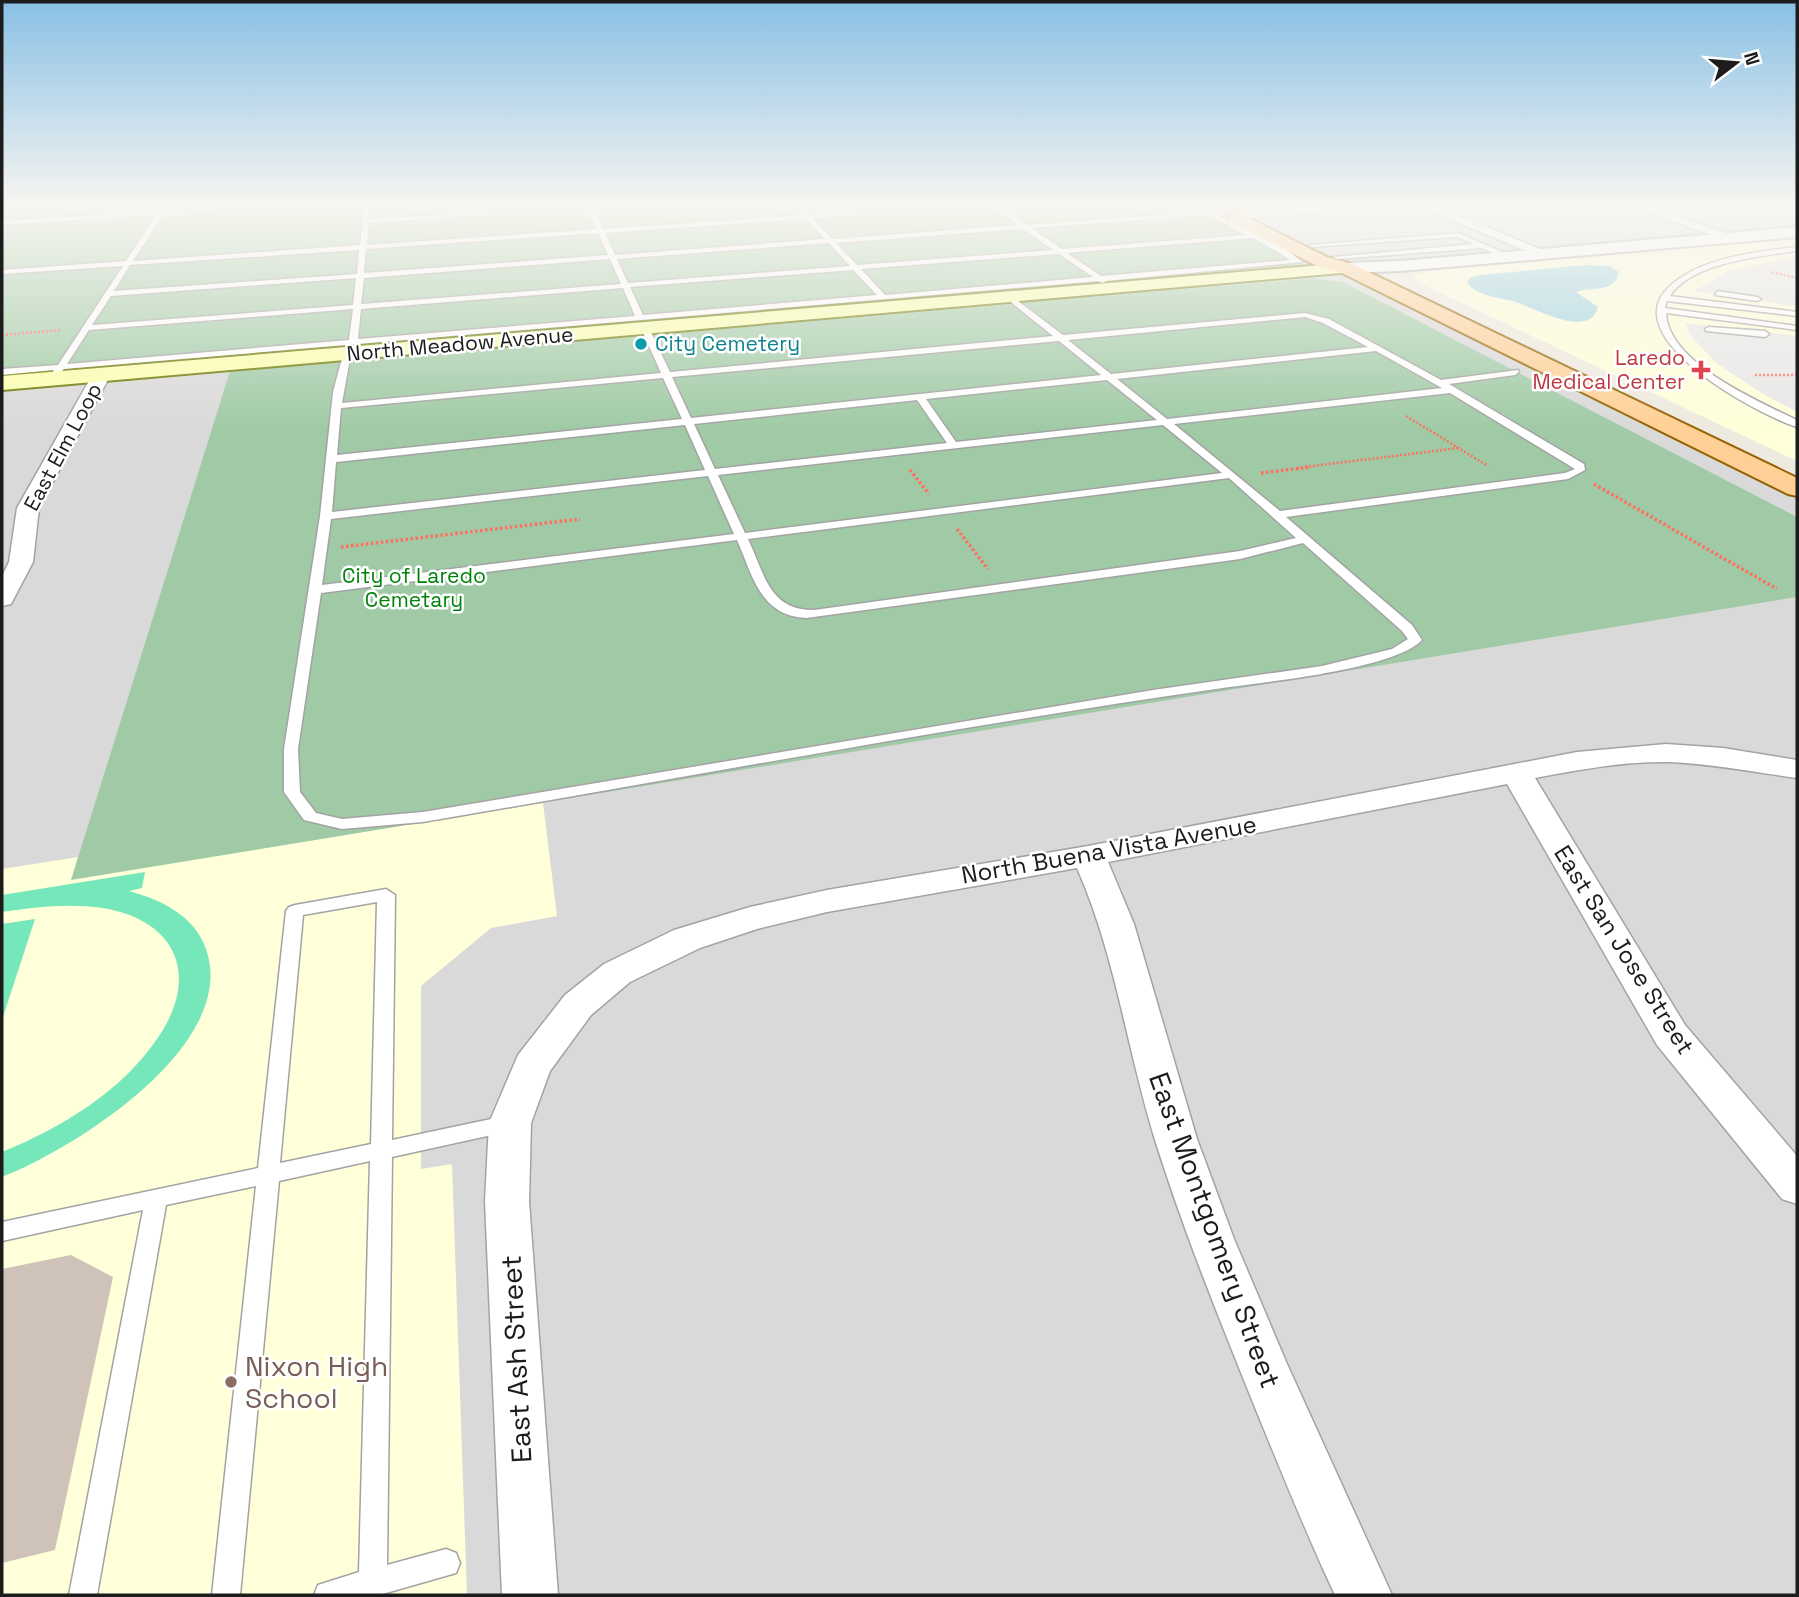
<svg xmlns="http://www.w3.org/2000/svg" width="1799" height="1597" font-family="'Space Grotesk',sans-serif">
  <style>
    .residential { fill: #dad9d9 }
    .education { fill: #ffffd9 }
    .cemetery { fill: #9fcaa5 }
    .pitch { fill: #75e7ba }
    .parking { fill: #e8e8e8 }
    .water { fill: #9cd2e1 }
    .building { fill: #cfc2b9 }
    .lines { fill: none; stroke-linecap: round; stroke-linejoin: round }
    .service-casing { stroke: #a3a3a3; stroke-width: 3 }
    .minor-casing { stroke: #a3a3a3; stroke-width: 3 }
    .tertiary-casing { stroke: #a3a3a3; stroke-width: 4 }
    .secondary-casing { stroke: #6a7600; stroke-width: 4 }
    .primary-casing { stroke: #946200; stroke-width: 4 }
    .path-far2 { stroke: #ff7061; stroke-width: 2; stroke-dasharray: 2 2; stroke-linecap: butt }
    .path-far1 { stroke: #ff7061; stroke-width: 2.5; stroke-dasharray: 2 2; stroke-linecap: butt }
    .path { stroke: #ff7061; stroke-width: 3.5; stroke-dasharray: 2.5 2.5; stroke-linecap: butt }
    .service { fill: #fff; fill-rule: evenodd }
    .minor { fill: #fff; fill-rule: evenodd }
    .tertiary { fill: #fff; fill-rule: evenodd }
    .secondary { fill: #fcffae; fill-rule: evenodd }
    .primary { fill: #ffd095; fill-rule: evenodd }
    .culture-dot { fill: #0f9aa8; stroke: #fff; stroke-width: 2.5 }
    .health-dot { fill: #e0444e; stroke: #fff; stroke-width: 2.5 }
    .education-dot { fill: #8d6e63; stroke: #fff; stroke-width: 2.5 }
    .labels { text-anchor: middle; stroke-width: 5; stroke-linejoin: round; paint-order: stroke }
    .far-street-label { font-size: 21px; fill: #1c1c1c; stroke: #fff }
    .far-culture-label { font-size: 21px; fill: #0d838f; stroke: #fff; text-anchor: start }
    .far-health-label { font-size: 21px; fill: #be3a42; stroke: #fff; text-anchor: end }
    .far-park-label { font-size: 21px; fill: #00830a; stroke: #fff }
    .street-label { font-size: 24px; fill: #1c1c1c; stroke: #fff }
    .near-street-label { font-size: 28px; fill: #1c1c1c; stroke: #fff }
    .near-education-label { font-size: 28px; fill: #785e54; stroke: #fff; text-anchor: start }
  </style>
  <rect width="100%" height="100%" fill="#efeae0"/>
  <!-- residential -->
  <polygon class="residential" points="2,208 1797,208 1797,232 1348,269 1797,488 1797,1595 2,1595"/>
  <!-- education -->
  <g class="education">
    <polygon points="1797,239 1797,461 1413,280 1417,275 1431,271"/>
    <polygon points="543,803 557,916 491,928 421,986 421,1169 452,1164 467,1595 2,1595 2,869 78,857 72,879"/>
  </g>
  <!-- cemetery -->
  <g class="cemetery">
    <polygon points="2,208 1203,208 1305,260 1302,265 2,375"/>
    <polygon points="1313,278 1343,282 1797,517 1797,597 71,880 230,371"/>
  </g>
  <!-- pitch -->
  <g class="pitch">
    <path d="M 145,872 L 142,888 L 129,891 C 161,900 194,915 206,949 C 240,1045 74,1149 2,1177 L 2,1152 C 61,1128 123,1091 159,1036 C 200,975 176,920 103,908 C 69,903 35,907 2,912 L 2,895 Z"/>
    <polygon points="35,919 2,1020 2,924"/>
  </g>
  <!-- parking -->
  <g class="parking">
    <polygon points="1797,256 1797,307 1694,291 1729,271"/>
    <polygon points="1685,323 1797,336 1797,412 1763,394 1716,363 1691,336"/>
  </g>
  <!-- water -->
  <path class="water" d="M 1586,265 L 1610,266 L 1619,272 C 1614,294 1592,286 1576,292 L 1598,307 C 1589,340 1535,308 1516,302 C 1500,297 1476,297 1467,282 L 1470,278 L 1480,275 Z"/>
  <!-- building -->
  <polygon class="building" points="71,1255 113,1277 55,1550 2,1563 2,1269"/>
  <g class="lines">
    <!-- service casing -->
    <g class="service-casing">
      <g id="service">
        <path d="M 161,208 L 167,208 L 165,211 L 246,208 L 163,215 L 133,261 L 360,245 L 364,208 L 370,208 L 369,219 L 579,208 L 369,223 L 367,245 L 596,229 L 587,208 L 593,208 L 603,229 L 802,215 L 800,212 L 803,210 L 809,215 L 936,208 L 813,218 L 832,239 L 1018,225 L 995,208 L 1002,208 L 1026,225 L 1201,212 L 1196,208 L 1203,208 L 1288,250 L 1302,262 L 1106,281 L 1103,283 L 1098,281 L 64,369 L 57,376 L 52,373 L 54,370 L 2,375 L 2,369 L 58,365 L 123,266 L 2,274 L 2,270 L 126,261 L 156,215 L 2,225 L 2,221 L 159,211 ZM 1208,215 L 1246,235 L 1062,249 L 1031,228 ZM 806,219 L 825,239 L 615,255 L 605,233 ZM 1023,229 L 1053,250 L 857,265 L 836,243 ZM 598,233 L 608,255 L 364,273 L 366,249 ZM 1253,238 L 1291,260 L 1101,276 L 1067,253 ZM 829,243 L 850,266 L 628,283 L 617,259 ZM 359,250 L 357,274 L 114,291 L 130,265 ZM 1059,254 L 1093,277 L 885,295 L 861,269 ZM 610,259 L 621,284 L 361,304 L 364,278 ZM 853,270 L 877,295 L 643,315 L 630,287 ZM 356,278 L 353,305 L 92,325 L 111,296 ZM 623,288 L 635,316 L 358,339 L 361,309 ZM 353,309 L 349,340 L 67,364 L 89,330 Z"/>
        <polygon points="1458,233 1514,257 1507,259 1482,248 1337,259 1333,257 1474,244 1457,237 1312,247 1309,245"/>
        <path d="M 1797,247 L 1797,251 C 1762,256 1690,263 1670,296 L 1797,312 L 1797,316 L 1667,301 L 1665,308 L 1797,326 L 1797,330 L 1666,313 C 1668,363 1758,401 1797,420 L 1797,427 C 1757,414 1613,337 1670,286 C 1702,257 1756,252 1797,247 Z"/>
        <polygon points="1718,291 1757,297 1761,299 1757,301 1715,295"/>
        <path d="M 1010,295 L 1063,335 L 1305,313 L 1329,319 L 1441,380 L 1518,370 L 1519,372 L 1515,375 L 1449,384 L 1584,464 L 1585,470 L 1568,479 L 1286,517 L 1412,625 L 1422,640 C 1395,669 1266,682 1223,688 C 956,726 689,777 423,822 L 342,829 L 304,820 L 284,792 L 284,749 L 320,516 L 333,392 L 344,351 L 351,353 L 342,403 L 661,373 L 641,328 L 645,326 L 649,328 L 670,372 L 1053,336 L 1007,299 ZM 1305,317 L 1323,323 L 1368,347 L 1111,374 L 1068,340 ZM 1059,341 L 1101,375 L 691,418 L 672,377 ZM 1376,351 L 1442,388 L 1167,419 L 1117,379 ZM 663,378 L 682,419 L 337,455 L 341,408 ZM 1107,380 L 1157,420 L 956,442 L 926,399 ZM 1450,393 L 1575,469 L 1565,473 L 1280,511 L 1174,424 ZM 917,400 L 947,443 L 715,469 L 694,424 ZM 685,425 L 705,470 L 332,512 L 336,462 ZM 1163,425 L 1222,473 L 745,533 L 718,475 ZM 708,476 L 734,534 L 322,585 L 331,519 ZM 1229,478 L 1296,538 L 1240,551 L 814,610 C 769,610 765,575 748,539 ZM 737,540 C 753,576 760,616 806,618 L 1240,559 L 1303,543 L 1402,631 L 1408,639 L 1392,649 L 1322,666 L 1153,690 L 423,812 L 342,819 L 316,813 L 300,792 L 298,749 L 321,593 Z"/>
        <polygon points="1709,327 1765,331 1769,334 1765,337 1706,331 1705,329"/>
        <path d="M 386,889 L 395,895 L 392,1140 L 510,1115 L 517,1117 L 520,1123 L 517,1129 L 510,1131 L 392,1157 L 387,1565 L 446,1549 L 456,1553 L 460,1563 L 456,1573 L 379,1595 L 314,1595 L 318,1585 L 359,1572 L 370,1161 L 279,1181 L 240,1595 L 212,1595 L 256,1186 L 166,1205 L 97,1595 L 69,1595 L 143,1210 L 2,1241 L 2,1222 L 258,1168 L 286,911 L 289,907 L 295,905 ZM 377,902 L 371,1144 L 280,1163 L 303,915 Z"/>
      </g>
    </g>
    <!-- minor casing -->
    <g class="minor-casing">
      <g id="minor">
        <polygon points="1287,208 1341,208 1335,212 1239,219 1232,215 1239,211"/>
        <polygon points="1424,208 1440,208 1552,254 1550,257 1540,257"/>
        <polygon points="1636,208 1654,208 1740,238 1738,241 1728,241"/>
        <polygon points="102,369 111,374 39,508 33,562 11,604 2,606 2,576 9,562 17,508 93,374"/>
        <path d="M 1666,744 L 1723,748 L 1797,760 L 1797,778 C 1754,772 1712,764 1669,762 C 1625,761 1578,770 1535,778 L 1685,1025 L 1797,1156 L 1797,1204 L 1782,1199 L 1657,1045 L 1507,784 L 1108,862 L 1134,924 L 1197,1139 L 1234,1239 L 1287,1364 L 1392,1595 L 1335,1595 C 1306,1533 1280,1469 1254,1405 C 1219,1318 1184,1232 1156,1143 C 1127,1051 1116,956 1077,868 L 827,912 L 757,929 L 700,948 L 630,982 L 591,1015 L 550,1071 L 531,1123 L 529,1201 L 558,1595 L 502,1595 L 485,1201 L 489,1123 L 518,1055 L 565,995 L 604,964 L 674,930 L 750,907 L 827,890 L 1088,846 L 1577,752 Z"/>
      </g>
    </g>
    <!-- tertiary casing -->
    <g class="tertiary-casing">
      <polygon id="tertiary" points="1797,227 1797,237 1400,271 1346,273 1337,268 1346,263 1400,261"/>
    </g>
    <!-- secondary casing -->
    <g class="secondary-casing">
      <polygon id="secondary" points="1346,263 1355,268 1352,272 2,390 2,376"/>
    </g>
    <!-- primary casing -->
    <g class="primary-casing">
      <polygon id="primary" points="1239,210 1245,212 1246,217 1327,257 1352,264 1797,478 1797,496 1788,494 1340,272 1315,265 1231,222 1229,219 1233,212"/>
    </g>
    <!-- path-far2 -->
    <polyline class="path-far2" points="1772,272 1797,278"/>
    <!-- path-far1 -->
    <g class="path-far1">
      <polyline points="2,335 62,330"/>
      <polyline points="1755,375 1797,375"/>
      <polyline points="1406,416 1488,466"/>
      <polyline points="1297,468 1458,448"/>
    </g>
    <!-- path -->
    <g class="path">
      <polyline points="910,470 929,494"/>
      <polyline points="1261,473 1311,467"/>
      <polyline points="1594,484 1777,589"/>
      <polyline points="957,529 988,569"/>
      <polyline points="341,547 580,519"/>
    </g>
    <!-- service -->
    <use href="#service" class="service"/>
    <!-- minor -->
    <use href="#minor" class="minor"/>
    <!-- tertiary -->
    <use href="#tertiary" class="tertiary"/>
    <!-- secondary -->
    <use href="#secondary" class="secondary"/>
    <!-- primary -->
    <use href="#primary" class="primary"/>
  </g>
  <!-- sky -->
  <linearGradient id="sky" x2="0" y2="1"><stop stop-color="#89c0e5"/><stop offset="0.48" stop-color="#f8f6f1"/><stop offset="1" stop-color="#f8f6f1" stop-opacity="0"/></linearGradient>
  <rect width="1799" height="431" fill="url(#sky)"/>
  <!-- markers -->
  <circle class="culture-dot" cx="641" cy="344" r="7"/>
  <path class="health-dot" d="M1697.5 359.5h7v7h7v7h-7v7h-7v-7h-7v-7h7z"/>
  <circle class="education-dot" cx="231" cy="1382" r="7"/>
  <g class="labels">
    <!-- far-street labels -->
    <g class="far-street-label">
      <text transform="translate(460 344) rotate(-5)" y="7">North Meadow Avenue</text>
      <text transform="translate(63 447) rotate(-62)" y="7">East Elm Loop</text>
    </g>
    <!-- far-culture labels -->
    <g class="far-culture-label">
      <text x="655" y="351">City Cemetery</text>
    </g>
    <!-- far-health labels -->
    <g class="far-health-label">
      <text x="1685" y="365">Laredo<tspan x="1685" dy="24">Medical Center</tspan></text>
    </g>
    <!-- far-park labels -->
    <g class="far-park-label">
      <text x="414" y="583">City of Laredo<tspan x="414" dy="24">Cemetary</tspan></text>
    </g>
    <!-- street labels -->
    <g class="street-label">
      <text transform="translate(1109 850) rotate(-10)" y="8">North Buena Vista Avenue</text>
      <text transform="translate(1624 950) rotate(58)" y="8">East San Jose Street</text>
    </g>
    <!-- near-street labels -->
    <g class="near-street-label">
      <text transform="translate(1215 1230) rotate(70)" y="10">East Montgomery Street</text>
      <text transform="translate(516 1359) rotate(-93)" y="10">East Ash Street</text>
    </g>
    <!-- near-education labels -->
    <g class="near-education-label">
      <text x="245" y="1376">Nixon High<tspan x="245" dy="32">School</tspan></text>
    </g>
  </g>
  <!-- border -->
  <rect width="1799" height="1597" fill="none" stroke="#1c1c1c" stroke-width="7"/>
  <!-- north arrow -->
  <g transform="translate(1736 63) rotate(74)" stroke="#ffffff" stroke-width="5" paint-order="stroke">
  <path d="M0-5L12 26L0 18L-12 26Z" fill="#1c1c1c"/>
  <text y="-10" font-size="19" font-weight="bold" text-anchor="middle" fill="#1c1c1c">N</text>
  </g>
</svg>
